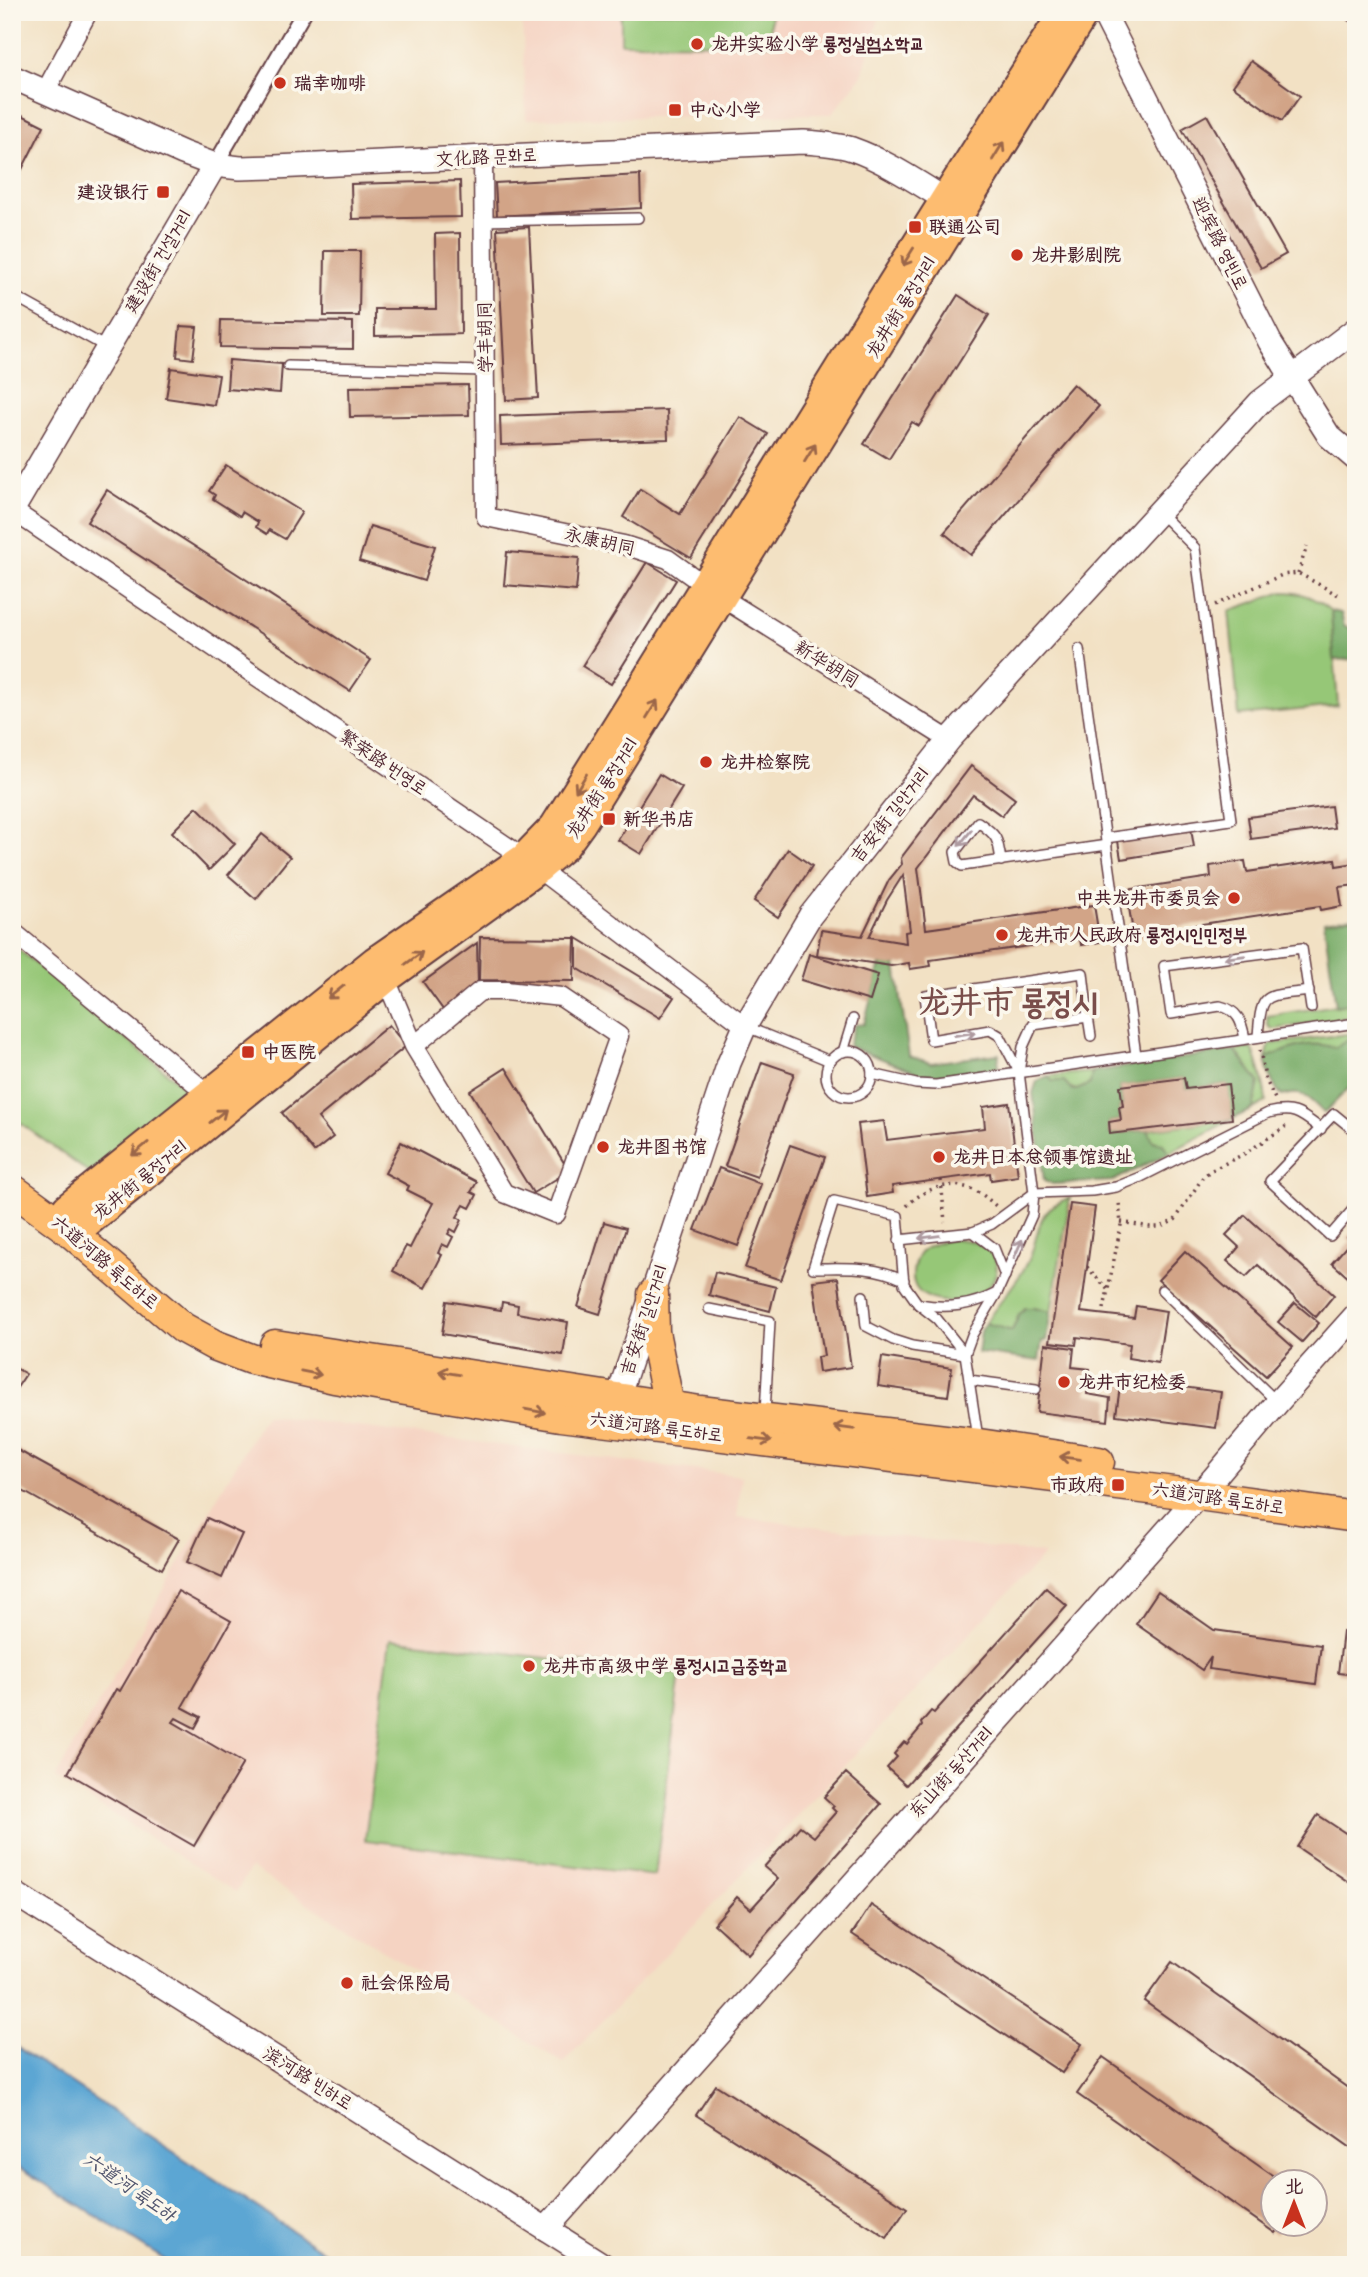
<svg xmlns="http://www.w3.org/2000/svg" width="1368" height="2277" font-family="Pangolin,'LXGW WenKai TC','Poor Story',sans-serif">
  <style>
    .built { fill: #f5d3c2 }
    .green { fill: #96c777; stroke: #707351; stroke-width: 2 }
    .forest { fill: #78ac68; stroke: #61664a; stroke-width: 2 }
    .water { fill: #5ca6d3; stroke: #53627f; stroke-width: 2 }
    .building { fill: #d2a487; fill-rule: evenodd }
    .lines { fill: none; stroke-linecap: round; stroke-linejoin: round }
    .service-casing { stroke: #633c42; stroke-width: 12 }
    .pedestrian-casing { stroke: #633c42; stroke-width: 18 }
    .minor-casing { stroke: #633c42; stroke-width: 21 }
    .tertiary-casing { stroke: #633c42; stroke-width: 26 }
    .primary-casing { stroke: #633c42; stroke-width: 32 }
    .trunk-casing { stroke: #633c42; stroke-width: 33 }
    .path { stroke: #633c42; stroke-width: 3.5; stroke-dasharray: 2 5; stroke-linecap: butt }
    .service { stroke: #fff; stroke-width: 9 }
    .pedestrian { stroke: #fff; stroke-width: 14 }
    .minor { stroke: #fff; stroke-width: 18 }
    .tertiary { stroke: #fff; stroke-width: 23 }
    .primary { stroke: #fdbc6f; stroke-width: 28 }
    .trunk { stroke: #fdbc6f; stroke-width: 30 }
    .oneway { stroke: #9b664a }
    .oneway2 { stroke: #ae9aa0 }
    .poi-dot { fill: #c8321e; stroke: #fbf7ec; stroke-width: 2.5 }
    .labels { text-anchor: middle; stroke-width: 7; stroke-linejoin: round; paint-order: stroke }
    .poi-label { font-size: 18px; font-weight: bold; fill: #4a1f2b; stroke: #fbf7ec; text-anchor: start }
    .street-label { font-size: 18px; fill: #4a1f2b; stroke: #fbf7ec }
    .water-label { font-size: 19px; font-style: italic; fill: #51556e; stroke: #fbf7ec }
    .town-label { font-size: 32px; font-weight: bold; fill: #7a4e4b; stroke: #fbf7ec }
  </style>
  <rect width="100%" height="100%" fill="#fbf7ec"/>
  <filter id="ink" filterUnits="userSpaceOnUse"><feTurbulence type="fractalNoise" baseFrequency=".0143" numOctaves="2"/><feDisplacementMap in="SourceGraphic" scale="14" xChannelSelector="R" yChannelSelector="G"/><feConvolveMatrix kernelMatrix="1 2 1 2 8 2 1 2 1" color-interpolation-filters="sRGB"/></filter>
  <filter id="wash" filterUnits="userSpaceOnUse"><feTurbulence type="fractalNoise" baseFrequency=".00686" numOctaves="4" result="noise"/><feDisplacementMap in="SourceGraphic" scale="28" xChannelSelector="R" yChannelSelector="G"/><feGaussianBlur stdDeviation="1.57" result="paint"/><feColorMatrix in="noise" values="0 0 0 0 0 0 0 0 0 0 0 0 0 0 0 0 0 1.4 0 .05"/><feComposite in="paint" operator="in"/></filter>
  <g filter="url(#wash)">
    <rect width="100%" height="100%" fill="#f2e1c4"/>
    <!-- built -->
    <g class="built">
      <polygon points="522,12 881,12 862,75 832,114 526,119"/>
      <polygon points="265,1415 742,1476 737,1517 1045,1554 563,2063 251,1868 236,1892 55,1778"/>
    </g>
    <!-- green -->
    <g class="green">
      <polygon points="621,12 771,12 771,44 621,43"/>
      <path d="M 1283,592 C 1303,592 1315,598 1331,611 L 1338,706 L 1239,716 L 1229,611 Z"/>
      <polygon points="12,944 194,1095 103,1183 12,1117"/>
      <polygon points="1356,1002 1356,1016 1276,1029 1272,1029 1268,1025 1267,1016"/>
      <path d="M 1356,1033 L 1356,1035 L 1334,1049 C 1310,1039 1290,1049 1266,1058 L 1270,1044 Z"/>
      <path d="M 1252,1048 C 1257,1057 1266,1091 1266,1102 L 1253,1109 L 1259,1082 L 1235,1050 Z"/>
      <polygon points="1092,1072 1091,1084 1077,1090 1052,1082 1048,1076"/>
      <polygon points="1232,1119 1169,1153 1163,1144 1153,1141 1148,1130"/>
      <path d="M 1070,1198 L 1051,1312 L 1034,1308 L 1019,1315 L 1012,1331 L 985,1323 C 998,1304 1015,1285 1027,1264 C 1042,1235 1031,1210 1070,1198 Z"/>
      <path d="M 954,1239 C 1024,1243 999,1309 941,1301 C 933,1300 922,1296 917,1289 C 909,1278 914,1257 924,1249 C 932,1243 944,1241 954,1239 Z"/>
      <polygon points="390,1639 680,1674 655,1876 365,1840"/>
    </g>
    <!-- forest -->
    <g class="forest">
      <polygon points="1331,611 1341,613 1344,625 1356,632 1356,659 1334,660"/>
      <polygon points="1356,917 1356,1002 1336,1006 1324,922"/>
      <polygon points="880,964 896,965 909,1056 931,1063 999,1054 998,1066 996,1069 949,1076 921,1074 848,1046 855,1025 864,1024"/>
      <path d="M 1356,1035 L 1356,1081 L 1324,1113 C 1309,1099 1304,1089 1282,1096 C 1273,1085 1266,1072 1266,1058 C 1290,1049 1310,1039 1335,1048 Z"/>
      <polygon points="1235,1050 1259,1082 1253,1109 1232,1119 1227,1084 1186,1089 1184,1078 1120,1086 1123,1106 1119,1107 1121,1120 1109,1122 1110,1134 1148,1130 1153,1141 1163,1144 1169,1153 1113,1181 1052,1184 1044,1181 1033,1093 1037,1081 1048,1076 1052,1081 1064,1081 1072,1090 1077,1090 1090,1084 1092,1072"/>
      <polygon points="1025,1308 1034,1308 1051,1312 1046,1341 1042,1341 1039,1361 978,1353 981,1331 985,1323 1012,1331 1019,1315"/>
    </g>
    <!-- water -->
    <polygon class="water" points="12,2044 343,2265 173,2265 12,2163"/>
    <g id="blocks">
      <!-- building -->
      <g class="building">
        <polygon points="1251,61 1300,96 1282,121 1233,86"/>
        <polygon points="12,110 44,126 12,189"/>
        <polygon points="1207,115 1286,254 1261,268 1182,129"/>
        <polygon points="640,175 641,208 497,216 495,183"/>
        <polygon points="460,181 461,217 352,219 351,184"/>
        <polygon points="529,227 538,398 506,400 497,229"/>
        <polygon points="460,233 461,334 375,336 375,309 436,309 435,234"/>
        <polygon points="325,251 360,251 359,316 324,316"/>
        <polygon points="958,295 989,315 919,426 912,422 889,459 864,444"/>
        <polygon points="221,320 353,322 353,349 220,347"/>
        <polygon points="180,326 197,327 193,359 177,357"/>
        <polygon points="229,360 282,364 280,393 227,389"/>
        <polygon points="171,368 219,375 214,405 166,398"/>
        <polygon points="1073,384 1099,406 971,555 944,533"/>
        <polygon points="468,385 469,415 350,417 349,387"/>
        <polygon points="667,410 668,439 501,445 500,416"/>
        <polygon points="740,417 768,434 691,558 623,517 640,489 680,514"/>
        <polygon points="226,465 302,512 285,539 269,530 267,534 256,527 258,522 242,512 240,516 213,499 215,495 209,491"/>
        <polygon points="107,490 371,660 350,691 87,522"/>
        <polygon points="370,526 435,546 424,581 359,561"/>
        <polygon points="507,552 579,558 576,591 504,585"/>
        <polygon points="647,562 676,580 611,684 582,666"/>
        <path d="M 971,766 L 1015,799 L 1002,816 L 973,795 L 918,868 L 926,929 L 1094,905 L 1100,942 L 1081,945 L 1080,939 L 930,960 L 931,966 L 910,969 L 909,963 L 891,966 L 817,955 L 821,930 L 862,936 L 889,880 L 902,864 L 901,858 ZM 903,875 L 910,931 L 905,932 L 906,943 L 869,937 L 887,900 Z"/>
        <polygon points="659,774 682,788 641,854 618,840"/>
        <polygon points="1331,806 1334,828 1251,839 1248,817"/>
        <polygon points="197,807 235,844 209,870 172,832"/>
        <polygon points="1191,829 1194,847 1121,859 1118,841"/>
        <polygon points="262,834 290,857 256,899 228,875"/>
        <polygon points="788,849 812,866 778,917 754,901"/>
        <polygon points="1335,859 1336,866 1356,863 1356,885 1339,887 1342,906 1321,910 1320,906 1156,931 1157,935 1134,938 1126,890 1211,877 1210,866 1245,861 1247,872"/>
        <polygon points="480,937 575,938 574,981 479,980"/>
        <polygon points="577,938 674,997 660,1018 577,968"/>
        <polygon points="477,943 478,987 444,1011 423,982"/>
        <polygon points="809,954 878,975 870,1001 801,980"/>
        <polygon points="389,1025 406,1046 318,1118 333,1137 314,1152 282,1113"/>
        <polygon points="762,1062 794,1073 757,1177 725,1166"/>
        <polygon points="506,1068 569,1171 533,1193 470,1091"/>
        <polygon points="1184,1078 1186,1089 1228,1084 1232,1119 1110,1134 1109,1122 1121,1120 1119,1107 1123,1106 1120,1086"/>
        <polygon points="1009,1103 1018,1176 991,1180 990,1173 892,1186 893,1193 867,1197 858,1124 884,1121 887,1140 985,1128 983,1107"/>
        <polygon points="401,1142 477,1182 471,1192 477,1195 470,1208 464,1205 457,1217 462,1220 456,1232 451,1229 448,1234 453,1237 448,1247 442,1244 438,1253 442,1255 425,1288 393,1271 406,1246 410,1248 433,1203 407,1190 409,1186 385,1173"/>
        <polygon points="790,1145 825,1157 781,1280 745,1268"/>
        <polygon points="719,1168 761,1184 738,1246 695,1230"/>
        <polygon points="1070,1204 1095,1207 1081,1312 1134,1318 1136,1306 1166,1311 1158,1363 1128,1358 1130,1344 1077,1337 1076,1345 1050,1342"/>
        <polygon points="1245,1215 1334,1295 1316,1317 1258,1265 1246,1277 1227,1261 1239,1247 1226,1235"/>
        <polygon points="604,1222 626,1228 600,1314 578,1307"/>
        <polygon points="1356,1228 1356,1275 1351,1280 1332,1263 1351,1241 1347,1238"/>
        <polygon points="1185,1251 1293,1347 1266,1376 1158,1280"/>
        <polygon points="715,1272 776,1287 770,1311 709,1295"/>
        <polygon points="838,1278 851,1367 819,1372 817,1357 824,1356 813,1281"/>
        <polygon points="447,1301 501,1310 502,1302 518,1305 517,1313 568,1322 563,1355 442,1334"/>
        <polygon points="1295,1303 1319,1323 1302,1342 1278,1322"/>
        <polygon points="1045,1344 1074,1348 1072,1367 1090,1369 1087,1394 1110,1398 1108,1421 1037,1412"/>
        <polygon points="882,1357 952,1368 948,1396 878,1386"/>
        <polygon points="12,1366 26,1374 12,1395"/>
        <polygon points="1121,1379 1221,1392 1216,1428 1116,1415"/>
        <polygon points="12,1447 179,1539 162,1569 12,1485"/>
        <polygon points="207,1518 242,1534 222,1578 187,1562"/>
        <polygon points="1046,1588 1067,1606 906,1785 887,1768 897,1757 894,1754 904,1742 907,1744 922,1726 921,1723 931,1711 934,1713"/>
        <polygon points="178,1591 231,1621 182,1707 201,1717 195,1728 176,1718 173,1722 243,1763 194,1846 68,1773 116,1689 120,1691"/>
        <polygon points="1158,1591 1214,1630 1321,1645 1316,1684 1209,1669 1211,1657 1202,1670 1136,1624"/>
        <polygon points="1343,1632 1356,1634 1356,1675 1338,1673"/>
        <polygon points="846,1773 881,1804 748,1955 714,1924 737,1897 751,1909 778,1879 764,1867 800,1826 814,1837 836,1812 832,1808 834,1806 824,1797"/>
        <polygon points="1318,1815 1356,1840 1356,1887 1297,1847"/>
        <polygon points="871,1905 1082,2044 1062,2073 852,1934"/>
        <polygon points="1172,1962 1356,2094 1356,2147 1354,2150 1144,2001"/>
        <polygon points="1103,2057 1282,2182 1274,2182 1274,2224 1281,2224 1275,2233 1077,2094"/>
        <polygon points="716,2085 907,2208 887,2238 696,2115"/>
      </g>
    </g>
  </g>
  <g filter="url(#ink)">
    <use href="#blocks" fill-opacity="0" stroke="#633c42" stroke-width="2"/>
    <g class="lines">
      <!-- service casing -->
      <g class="service-casing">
        <g id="service">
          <polyline points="483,221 638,218"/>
          <polyline points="12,295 106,347"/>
          <polyline points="288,366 485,371"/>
          <polyline points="1079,649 1136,1055"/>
          <polyline points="1106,838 1231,820 1195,548 1160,513"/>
          <path d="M 1001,861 C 998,838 997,835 978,822 L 955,852 L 957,862 L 962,866 L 1107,845"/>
          <polyline points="1088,1017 1091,1036"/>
          <polyline points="747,1027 830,1061"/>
          <path d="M 1258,1037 C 1261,989 1265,997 1309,991"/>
          <path d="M 1245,1039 C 1242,1022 1238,1010 1220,1006 L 1171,1014 L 1164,966 L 1302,948 L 1311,1008"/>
          <circle cx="849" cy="1074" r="23"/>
          <polyline points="843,1052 853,1019"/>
          <polyline points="872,1074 916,1084 936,1085 1356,1023"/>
          <polyline points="1356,1132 1334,1114 1270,1181 1330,1236 1356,1206"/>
          <polyline points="973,1232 994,1248 1005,1276"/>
          <path d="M 899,1240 L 973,1232 L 992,1224 L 1034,1193 L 1092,1191 L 1116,1187 L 1141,1177 L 1268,1113 C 1295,1107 1300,1113 1321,1129"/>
          <path d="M 904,1280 C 874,1265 845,1268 813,1268 L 834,1201 L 898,1216 L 904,1284 L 918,1304 L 937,1319 L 965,1354 L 978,1438"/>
          <polyline points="1162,1290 1276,1401"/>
          <polyline points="863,1296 866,1326 893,1340 912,1346 965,1354"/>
          <path d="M 919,1304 C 948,1309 971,1306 997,1293"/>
          <polyline points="709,1309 770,1321 765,1413"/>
          <polyline points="965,1354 972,1335 997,1293 1032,1215 1034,1193 1019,1072 1023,1047 1033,1025 1088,1017 1083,973 925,996 931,1040 990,1030 1000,1036 1019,1072"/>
          <polyline points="969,1380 1036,1389"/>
        </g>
      </g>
      <!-- pedestrian casing -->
      <g class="pedestrian-casing">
        <polyline id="pedestrian" points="215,165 304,12"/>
      </g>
      <!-- minor casing -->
      <g class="minor-casing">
        <g id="minor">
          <polyline points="1353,12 1356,14"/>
          <polyline points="45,92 88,12"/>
          <polyline points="483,158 486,517 624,545 668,559 721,597 949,740"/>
          <polyline points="12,510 524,858 745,1026"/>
          <polyline points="12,931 208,1094"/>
          <polyline points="383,972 414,1046 504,1193 556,1214 619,1036 561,997 506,991 480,991 414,1046"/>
        </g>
      </g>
      <!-- tertiary casing -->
      <g class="tertiary-casing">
        <g id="tertiary">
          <polyline points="1103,12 1270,342 1329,436 1356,459"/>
          <path d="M 12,77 L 183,153 L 215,165 L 240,168 L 275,167 L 803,142 C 819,143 836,144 852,149 C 889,162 924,187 958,207"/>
          <polyline points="12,511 215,165"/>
          <polyline points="613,1412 729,1063 745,1026 810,916 949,740 1260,402 1356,329"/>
          <polyline points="12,1892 603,2265"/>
          <polyline points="546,2229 1213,1479 1278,1402 1356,1315"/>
        </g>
      </g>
      <!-- primary casing -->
      <g class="primary-casing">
        <path id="primary" d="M 1064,12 C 890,281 725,556 554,827 L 524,858 L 375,961 L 67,1208 L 67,1229 L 83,1226 L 387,978 L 538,869 L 565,846 L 581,824 L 1085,12"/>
      </g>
      <!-- trunk casing -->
      <g class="trunk-casing">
        <g id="trunk">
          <polyline points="12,1189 67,1229 183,1328 214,1345 251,1359 334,1378 561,1416 1198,1495 1356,1517"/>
          <polyline points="653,1294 654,1332 669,1406"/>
          <polyline points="275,1345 700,1411 979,1444 1099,1462"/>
        </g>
      </g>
      <!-- path -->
      <g class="path">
        <polyline points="1298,573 1307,546"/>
        <polyline points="1215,605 1282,575 1298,573 1342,597"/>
        <polyline points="1260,1050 1265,1078 1275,1099"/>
        <polyline points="941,1180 945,1222"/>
        <path d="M 907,1206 C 922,1189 952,1179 973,1190 C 982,1193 989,1200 996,1206"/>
        <polyline points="1121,1222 1150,1227 1161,1227 1175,1220 1203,1177 1210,1171 1244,1154 1288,1125"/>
        <polyline points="1087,1267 1108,1290"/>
        <polyline points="1104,1309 1121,1225 1119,1201"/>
      </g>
      <!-- service -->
      <use href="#service" class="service"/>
      <!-- pedestrian -->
      <use href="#pedestrian" class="pedestrian"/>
      <!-- minor -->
      <use href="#minor" class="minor"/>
      <!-- tertiary -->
      <use href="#tertiary" class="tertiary"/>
      <!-- primary -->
      <use href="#primary" class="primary"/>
      <!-- trunk -->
      <use href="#trunk" class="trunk"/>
    </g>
    <!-- one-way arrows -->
    <defs><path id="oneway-shaft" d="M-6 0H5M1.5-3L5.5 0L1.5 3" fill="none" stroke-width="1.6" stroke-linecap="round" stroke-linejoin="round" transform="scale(1.75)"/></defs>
    <g class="oneway">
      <use href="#oneway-shaft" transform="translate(998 151) rotate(-58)"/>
      <use href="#oneway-shaft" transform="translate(908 257) rotate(122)"/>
      <use href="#oneway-shaft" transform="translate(810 453) rotate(-58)"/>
      <use href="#oneway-shaft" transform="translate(652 709) rotate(-58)"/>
      <use href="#oneway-shaft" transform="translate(581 783) rotate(122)"/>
      <use href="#oneway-shaft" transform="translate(414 958) rotate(-36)"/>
      <use href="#oneway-shaft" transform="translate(336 992) rotate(141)"/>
      <use href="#oneway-shaft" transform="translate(218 1116) rotate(-39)"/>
      <use href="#oneway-shaft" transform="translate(140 1149) rotate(141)"/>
      <use href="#oneway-shaft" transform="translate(311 1373) rotate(11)"/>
      <use href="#oneway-shaft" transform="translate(449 1373) rotate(-171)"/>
      <use href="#oneway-shaft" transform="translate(535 1411) rotate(10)"/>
      <use href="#oneway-shaft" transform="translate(844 1428) rotate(-173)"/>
      <use href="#oneway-shaft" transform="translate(761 1440) rotate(7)"/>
      <use href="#oneway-shaft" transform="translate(1070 1458) rotate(-172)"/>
    </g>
    <g class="oneway2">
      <use href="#oneway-shaft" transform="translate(965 838) rotate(129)"/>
      <use href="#oneway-shaft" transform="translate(1235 957) rotate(172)"/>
      <use href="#oneway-shaft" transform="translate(965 1034) rotate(-9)"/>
      <use href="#oneway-shaft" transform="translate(929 1237) rotate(173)"/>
      <use href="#oneway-shaft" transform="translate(1018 1249) rotate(-66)"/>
    </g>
  </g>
  <!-- markers -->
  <g class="poi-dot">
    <circle cx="697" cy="44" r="7"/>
    <circle cx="280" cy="83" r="7"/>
    <rect x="668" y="103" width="14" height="14" rx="3.5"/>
    <rect x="156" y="185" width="14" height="14" rx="3.5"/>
    <rect x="908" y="220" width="14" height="14" rx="3.5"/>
    <circle cx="1017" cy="255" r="7"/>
    <circle cx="706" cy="762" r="7"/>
    <rect x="602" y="812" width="14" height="14" rx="3.5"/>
    <circle cx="1234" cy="898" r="7"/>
    <circle cx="1002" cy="935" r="7"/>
    <rect x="241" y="1045" width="14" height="14" rx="3.5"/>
    <circle cx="603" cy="1147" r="7"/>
    <circle cx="939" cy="1157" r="7"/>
    <circle cx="1064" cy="1382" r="7"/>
    <rect x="1111" y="1478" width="14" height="14" rx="3.5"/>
    <circle cx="529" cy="1666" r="7"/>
    <circle cx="347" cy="1983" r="7"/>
  </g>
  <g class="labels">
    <!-- poi labels -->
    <g class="poi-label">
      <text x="711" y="50">龙井实验小学 룡정실험소학교</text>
      <text x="294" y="89">瑞幸咖啡</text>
      <text x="689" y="116">中心小学</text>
      <text x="149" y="198" text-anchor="end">建设银行</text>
      <text x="929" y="233">联通公司</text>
      <text x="1031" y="261">龙井影剧院</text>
      <text x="720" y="768">龙井检察院</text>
      <text x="623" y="825">新华书店</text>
      <text x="1220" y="904" text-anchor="end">中共龙井市委员会</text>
      <text x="1016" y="941">龙井市人民政府 룡정시인민정부</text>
      <text x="262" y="1058">中医院</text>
      <text x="617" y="1153">龙井图书馆</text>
      <text x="953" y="1163">龙井日本总领事馆遗址</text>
      <text x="1078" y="1388">龙井市纪检委</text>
      <text x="1104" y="1491" text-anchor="end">市政府</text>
      <text x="543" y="1672">龙井市高级中学 룡정시고급중학교</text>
      <text x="361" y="1989">社会保险局</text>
    </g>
    <!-- street labels -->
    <g class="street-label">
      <text transform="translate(486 157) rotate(-3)" y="6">文化路 문화로</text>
      <text transform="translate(1220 243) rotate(63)" y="6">迎宾路 영빈로</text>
      <text transform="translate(158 261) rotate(-60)" y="6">建设街 건설거리</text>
      <text transform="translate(901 307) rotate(-58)" y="6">龙井街 룡정거리</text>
      <text transform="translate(485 337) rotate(-91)" y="6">学丰胡同</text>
      <text transform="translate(600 541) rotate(13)" y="6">永康胡同</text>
      <text transform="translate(827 664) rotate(32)" y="6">新华胡同</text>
      <text transform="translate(383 762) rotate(34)" y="6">繁荣路 번영로</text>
      <text transform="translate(602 788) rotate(-57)" y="6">龙井街 룡정거리</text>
      <text transform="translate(890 815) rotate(-52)" y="6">吉安街 길안거리</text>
      <text transform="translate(140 1180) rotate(-39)" y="6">龙井街 룡정거리</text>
      <text transform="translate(105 1262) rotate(40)" y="6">六道河路 륙도하로</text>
      <text transform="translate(644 1320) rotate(-72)" y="6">吉安街 길안거리</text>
      <text transform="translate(656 1427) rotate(7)" y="6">六道河路 륙도하로</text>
      <text transform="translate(1218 1498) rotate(8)" y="6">六道河路 륙도하로</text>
      <text transform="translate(951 1772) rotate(-48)" y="6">东山街 동산거리</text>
      <text transform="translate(308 2078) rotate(32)" y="6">滨河路 빈하로</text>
    </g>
    <!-- water labels -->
    <g class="water-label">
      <text transform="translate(130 2186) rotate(34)" y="7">六道河 륙도하</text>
    </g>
    <!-- town labels -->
    <g class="town-label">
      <text x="1008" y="1013">龙井市 룡정시</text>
    </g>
  </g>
  <!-- margin -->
  <rect width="1368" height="2277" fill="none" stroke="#fbf7ec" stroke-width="42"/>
  <!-- north arrow -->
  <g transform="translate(1294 2203)"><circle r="33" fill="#fbf7ec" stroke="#b4a19f" stroke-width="2"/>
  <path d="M0-5L12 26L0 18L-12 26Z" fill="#c8321e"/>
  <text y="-10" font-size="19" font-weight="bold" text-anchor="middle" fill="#4a1f2b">北</text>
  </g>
</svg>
